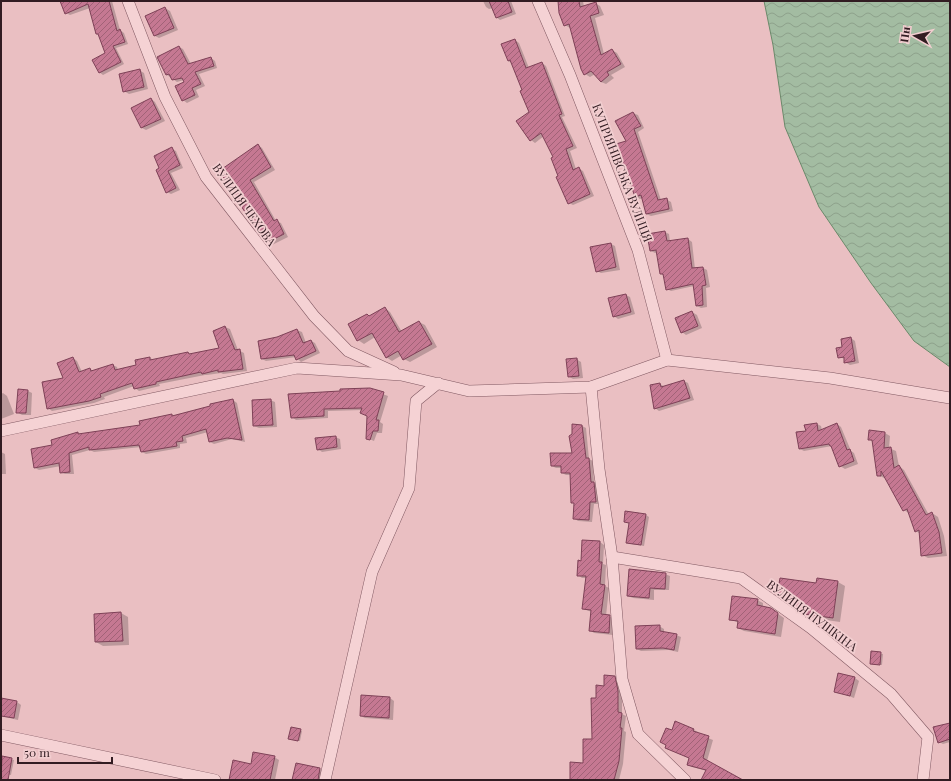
<svg xmlns="http://www.w3.org/2000/svg" width="951" height="781" font-family="'Playfair Display',serif">
  <style>
    .water { fill: url(#water-waves); stroke: #6b896a }
    .shadow { fill: #0003 }
    .building { fill: url(#building-hatch); stroke: #7e4157 }
    .lines { fill: none; stroke-linecap: round; stroke-linejoin: round }
    .minor-casing { stroke: #815962; stroke-width: 12 }
    .minor { stroke: #f5d2d4; stroke-width: 11 }
    .labels { text-anchor: middle; stroke-width: 3.5; stroke-linejoin: round; paint-order: stroke }
    .street-label { font-size: 12px; fill: #321c22; stroke: #f2ced0 }
  </style>
  <defs>
    <pattern id="water-waves" width="16" height="10" patternUnits="userSpaceOnUse"><rect width="16" height="10" fill="#a3bca2"/><path d="M0 5q4-4 8 0t8 0" fill="none" stroke="#8da18b"/></pattern>
    <pattern id="building-hatch" width="6" height="6" patternUnits="userSpaceOnUse"><rect width="6" height="6" fill="#c57892"/><path d="M-1 1l2-2M0 6l6-6M5 7l2-2" fill="none" stroke="#a16277"/></pattern>
  </defs>
  <rect width="100%" height="100%" fill="#eabfc2"/>
  <!-- water -->
  <polygon class="water" points="764,1 950,1 950,367 914,341 871,283 819,207 785,127 773,45"/>
  <!-- shadow -->
  <g class="shadow">
    <polygon points="61,1 112,1 120,30 124,33 128,44 116,48 124,64 103,75 99,72 106,54 100,35 97,34 90,8 70,15 66,13"/>
    <polygon points="483,1 511,1 516,14 500,20 496,17 493,8 489,9 486,7"/>
    <polygon points="558,1 583,1 584,7 595,3 600,6 604,15 595,18 604,54 612,50 617,53 625,67 611,75 614,78 606,84 601,82 595,74 590,77 585,74 571,27 570,28 565,25"/>
    <polygon points="165,8 170,11 178,30 159,38 155,36"/>
    <polygon points="515,40 519,43 529,68 542,63 546,66 565,116 562,117 577,148 570,151 576,169 578,168 583,171 594,196 573,205 569,203 559,177 554,158 544,136 535,143 531,140 530,112 512,63 508,61"/>
    <polygon points="179,47 183,49 191,64 211,58 215,61 217,68 199,74 205,86 196,90 199,97 187,103 183,100 185,82 184,80 177,82 167,75 158,57"/>
    <polygon points="139,70 144,73 148,89 129,94 124,91"/>
    <polygon points="151,99 155,102 165,121 146,130 142,128 132,108"/>
    <polygon points="633,113 638,115 644,128 638,132 661,200 666,199 671,202 673,211 651,216 646,214 643,198 640,199 635,196 625,167 623,165"/>
    <polygon points="258,145 262,148 275,170 254,182 276,221 281,223 288,237 272,245 267,242 253,219 250,217 243,202"/>
    <polygon points="172,149 176,151 183,168 171,173 180,190 171,194 167,192 161,169"/>
    <polygon points="665,232 669,234 670,242 688,239 692,242 695,269 703,268 707,270 710,287 706,288 707,307 701,308 697,306 694,286 671,291 667,289 664,275 661,274 658,252 655,253 651,251"/>
    <polygon points="611,244 615,246 620,270 601,273 597,271"/>
    <polygon points="626,295 630,297 635,314 618,319 614,316"/>
    <polygon points="385,308 390,312 402,332 419,322 425,325 437,347 410,362 404,359 402,355 392,361 386,357 375,337 364,344 358,340 367,315 370,316"/>
    <polygon points="692,312 697,315 702,328 686,335 682,332"/>
    <polygon points="225,327 230,329 238,350 244,353 247,371 223,374 221,373 207,375 205,375 159,384 160,386 139,391 135,388 134,386 104,397 105,399 94,403 52,411 48,408 64,379 73,358 77,361 82,372 90,369 94,371 113,365 117,367 118,370 137,366 150,358 154,360 188,353 191,355 221,349"/>
    <polygon points="297,330 302,332 306,343 311,341 315,343 320,353 301,362 296,357 266,361 262,359 277,338"/>
    <polygon points="851,338 855,341 859,363 850,365 845,362 845,359 839,357 844,348"/>
    <polygon points="576,359 581,362 583,378 573,379 568,376"/>
    <polygon points="684,381 688,383 694,400 659,411 655,408 660,384 665,387"/>
    <polygon points="369,389 388,396 380,422 383,424 382,433 377,433 374,441 367,438 368,416 363,410 328,411 328,418 296,420 292,417 341,392"/>
    <polygon points="28,391 32,393 31,415 22,415 17,412"/>
    <polygon points="3,393 7,396 14,414 1,419 1,394"/>
    <polygon points="233,400 237,403 245,442 232,439 214,444 210,442 208,432 186,438 187,443 180,444 180,448 146,454 142,452 141,447 94,452 90,450 72,455 74,474 65,474 61,472 61,466 39,470 35,468 54,446 78,433 81,435 141,426 171,415 174,416 211,406 211,405"/>
    <polygon points="270,400 275,402 277,427 259,428 254,426"/>
    <polygon points="817,424 821,426 822,430 837,424 841,427 851,451 854,453 858,464 845,469 840,466 832,446 804,451 800,449 807,431"/>
    <polygon points="582,426 586,428 589,459 593,461 594,483 598,485 600,504 594,504 592,522 578,521 574,518 575,504 572,502 571,475 566,475 562,473 562,468 556,468 552,466 573,454"/>
    <polygon points="885,433 890,436 889,448 896,451 899,466 904,470 929,515 932,513 938,517 944,536 947,556 928,558 922,555 919,533 916,531 910,514 904,510 887,478 884,478 878,475 873,442 869,439"/>
    <polygon points="335,437 340,439 341,449 322,452 318,449"/>
    <polygon points="1,452 5,454 6,474 1,474"/>
    <polygon points="626,512 646,515 649,517 644,546 631,544 627,542 630,524 625,521"/>
    <polygon points="600,542 604,545 603,564 606,565 605,586 609,588 606,616 614,618 613,635 594,633 590,630 592,612 583,609 587,578 582,578 578,575 582,562"/>
    <polygon points="665,574 670,576 669,590 654,590 654,600 633,598 628,596"/>
    <polygon points="818,579 838,582 845,586 840,622 812,618 804,613 817,584"/>
    <polygon points="757,600 763,603 763,607 777,613 784,618 781,637 744,631 738,628 739,623 730,619"/>
    <polygon points="121,613 128,617 129,645 103,646 96,642 95,615"/>
    <polygon points="659,626 664,629 664,633 676,635 681,637 678,652 669,650 641,651 637,649"/>
    <polygon points="872,652 883,654 882,665 871,663"/>
    <polygon points="614,677 619,679 622,694 622,714 626,716 624,731 626,732 623,764 619,780 570,780 571,763 584,764 593,740 597,699 605,687"/>
    <polygon points="855,678 859,681 854,698 835,691"/>
    <polygon points="390,698 394,701 393,720 365,718 361,716"/>
    <polygon points="1,699 17,702 21,705 18,720 1,716"/>
    <polygon points="676,722 694,730 698,732 698,734 713,740 707,761 743,780 702,780 707,771 692,767 688,765 690,758 666,748"/>
    <polygon points="950,725 950,742 943,744 939,742"/>
    <polygon points="300,730 302,731 300,741 291,739"/>
    <polygon points="3,757 14,760 11,775 1,773"/>
    <polygon points="274,757 279,760 275,780 245,780"/>
    <polygon points="297,764 320,769 325,772 323,780 293,780"/>
  </g>
  <!-- building -->
  <g class="building">
    <polygon points="60,1 109,1 117,31 120,29 125,42 113,46 121,62 99,73 92,60 105,53 98,34 96,34 88,4 65,14"/>
    <polygon points="489,1 508,1 512,12 496,18"/>
    <polygon points="558,1 579,1 580,7 596,2 599,13 590,16 601,55 612,49 621,64 607,72 609,75 601,82 591,71 584,75 581,69 569,24 564,26 559,13"/>
    <polygon points="165,7 174,28 154,36 145,16"/>
    <polygon points="515,39 526,68 542,62 562,114 559,115 573,146 566,149 573,170 579,167 590,194 568,204 556,177 558,176 551,158 553,157 541,133 530,141 516,121 529,112 520,91 522,90 510,60 508,61 501,44"/>
    <polygon points="179,46 188,64 211,57 214,66 195,72 201,84 192,88 195,95 182,101 175,86 184,82 182,78 172,80 169,74 166,75 157,57"/>
    <polygon points="140,69 144,87 123,92 119,74"/>
    <polygon points="151,98 161,119 141,128 131,108"/>
    <polygon points="633,112 641,126 634,129 658,200 667,198 669,209 646,214 641,195 635,197 624,165 622,166 616,144 626,141 615,121"/>
    <polygon points="258,144 271,167 250,180 274,221 277,219 284,234 266,243 261,236 251,217 249,218 239,203 241,202 219,171"/>
    <polygon points="172,147 180,165 168,171 176,188 166,193 156,170 159,168 154,156"/>
    <polygon points="665,231 667,241 688,238 692,268 703,267 706,285 702,286 703,305 696,306 693,284 666,290 663,274 660,274 656,250 650,251 647,234"/>
    <polygon points="611,243 616,267 596,272 590,247"/>
    <polygon points="626,294 631,312 613,317 608,298"/>
    <polygon points="385,307 399,332 419,321 432,344 403,360 398,351 386,358 372,333 357,341 348,324 367,314 369,316"/>
    <polygon points="692,311 698,326 681,333 675,318"/>
    <polygon points="225,326 235,350 240,349 243,369 218,372 218,370 202,374 201,372 156,382 156,384 134,389 132,383 100,394 101,397 89,401 47,409 42,382 63,378 57,363 73,357 79,372 90,368 91,371 113,364 115,370 136,365 135,360 150,357 150,360 188,352 189,354 219,348 213,331"/>
    <polygon points="297,329 303,343 311,340 316,351 296,360 294,355 261,359 258,341 277,337"/>
    <polygon points="851,337 855,361 844,363 844,357 838,358 836,348 842,347 841,339"/>
    <polygon points="577,358 579,376 568,377 566,359"/>
    <polygon points="684,380 690,398 654,409 650,385 660,383 661,387"/>
    <polygon points="370,388 384,392 376,420 379,420 378,431 373,431 370,440 366,439 367,416 360,413 362,408 324,409 324,416 291,418 288,394 340,391 340,389"/>
    <polygon points="18,389 28,390 26,413 16,413"/>
    <polygon points="233,399 242,440 227,438 209,442 206,429 182,436 183,441 176,442 177,446 141,452 139,445 89,450 89,447 69,453 70,472 60,473 59,463 34,468 31,449 52,445 51,440 78,432 78,434 140,425 139,421 172,414 172,416 210,406 210,404"/>
    <polygon points="271,399 273,425 253,426 252,400"/>
    <polygon points="817,423 818,431 837,423 847,450 850,449 854,461 839,467 831,446 830,446 829,444 799,449 796,432 806,431 804,425"/>
    <polygon points="572,424 582,425 586,458 589,458 591,482 594,482 596,502 590,502 589,520 573,519 574,503 571,503 570,473 561,473 561,466 551,466 550,453 572,453 569,436 572,434"/>
    <polygon points="869,430 885,432 884,448 891,447 894,468 899,465 926,515 932,512 939,532 942,553 921,556 919,530 915,532 907,509 903,511 881,471 881,476 877,476 872,440 868,440"/>
    <polygon points="336,436 337,447 317,450 315,438"/>
    <polygon points="625,511 646,514 641,545 626,543 629,523 624,522"/>
    <polygon points="582,540 600,541 599,562 602,562 600,584 605,585 601,614 610,615 609,633 589,631 591,610 582,609 586,576 577,576 578,560 581,561"/>
    <polygon points="629,569 666,573 665,589 650,588 649,598 627,596"/>
    <polygon points="780,578 816,583 817,578 838,581 833,618 804,614 777,595"/>
    <polygon points="732,596 758,599 757,605 771,608 778,613 775,634 737,628 738,621 729,620"/>
    <polygon points="121,612 123,641 95,642 94,614"/>
    <polygon points="660,625 660,631 677,634 674,650 663,648 636,649 635,626"/>
    <polygon points="871,651 881,652 880,665 870,664"/>
    <polygon points="838,673 855,677 850,696 834,692"/>
    <polygon points="604,675 615,676 618,691 618,712 622,713 620,728 622,728 619,761 614,780 570,780 570,762 583,763 583,739 592,739 591,698 596,698 596,685 604,686"/>
    <polygon points="361,695 390,697 389,718 360,716"/>
    <polygon points="1,698 17,701 14,718 1,716"/>
    <polygon points="675,721 694,729 693,731 709,736 703,758 743,780 701,780 706,770 687,765 689,758 665,748 666,745 660,742 666,728 672,730"/>
    <polygon points="950,723 950,739 938,743 933,727"/>
    <polygon points="291,727 301,729 298,741 288,739"/>
    <polygon points="253,752 275,756 270,780 229,780 233,760 251,764"/>
    <polygon points="2,756 12,758 8,780 1,780"/>
    <polygon points="296,763 320,768 318,780 292,780"/>
  </g>
  <g class="lines">
    <!-- minor casing -->
    <g class="minor-casing">
      <g id="minor">
        <polyline points="128,1 165,97 206,177 314,316 348,351 394,372"/>
        <polyline points="538,1 570,75 638,250 667,360"/>
        <polyline points="591,387 599,469 612,557 622,679 638,734 685,780"/>
        <polyline points="1,431 297,368 401,375 469,391 591,387 667,360 830,378 950,398"/>
        <polyline points="612,557 741,578 811,628 891,694 928,737 923,780"/>
        <polyline points="1,735 215,780"/>
        <polyline points="325,780 372,572 409,488 416,401 438,383"/>
      </g>
    </g>
    <!-- minor -->
    <use href="#minor" class="minor"/>
  </g>
  <g class="labels">
    <!-- street labels -->
    <g class="street-label">
      <text transform="translate(622 173) rotate(69)" y="4">КУПРІЯНІВСЬКА ВУЛИЦЯ</text>
      <text transform="translate(244 205) rotate(54)" y="4">ВУЛИЦЯ ЧЕХОВА</text>
      <text transform="translate(812 616) rotate(37)" y="4">ВУЛИЦЯ ПУШКІНА</text>
    </g>
  </g>
  <!-- border -->
  <rect width="951" height="781" fill="none" stroke="#321c22" stroke-width="4"/>
  <!-- north arrow -->
  <g transform="translate(915 36) rotate(278)" stroke="#f2ced0" stroke-width="3" paint-order="stroke">
  <path d="M0-3L7 15L0 10L-7 15Z" fill="#321c22"/>
  <text y="-6" font-size="11" font-weight="bold" text-anchor="middle" fill="#321c22">Пн</text>
  </g>
  <!-- scale -->
  <path d="M18 757v6h94v-6" fill="none" stroke="#321c22" stroke-width="2"/>
  <text x="24" y="757" font-size="12" fill="#321c22" stroke="#f2ced0" stroke-width="3" paint-order="stroke">50 m</text>
</svg>
